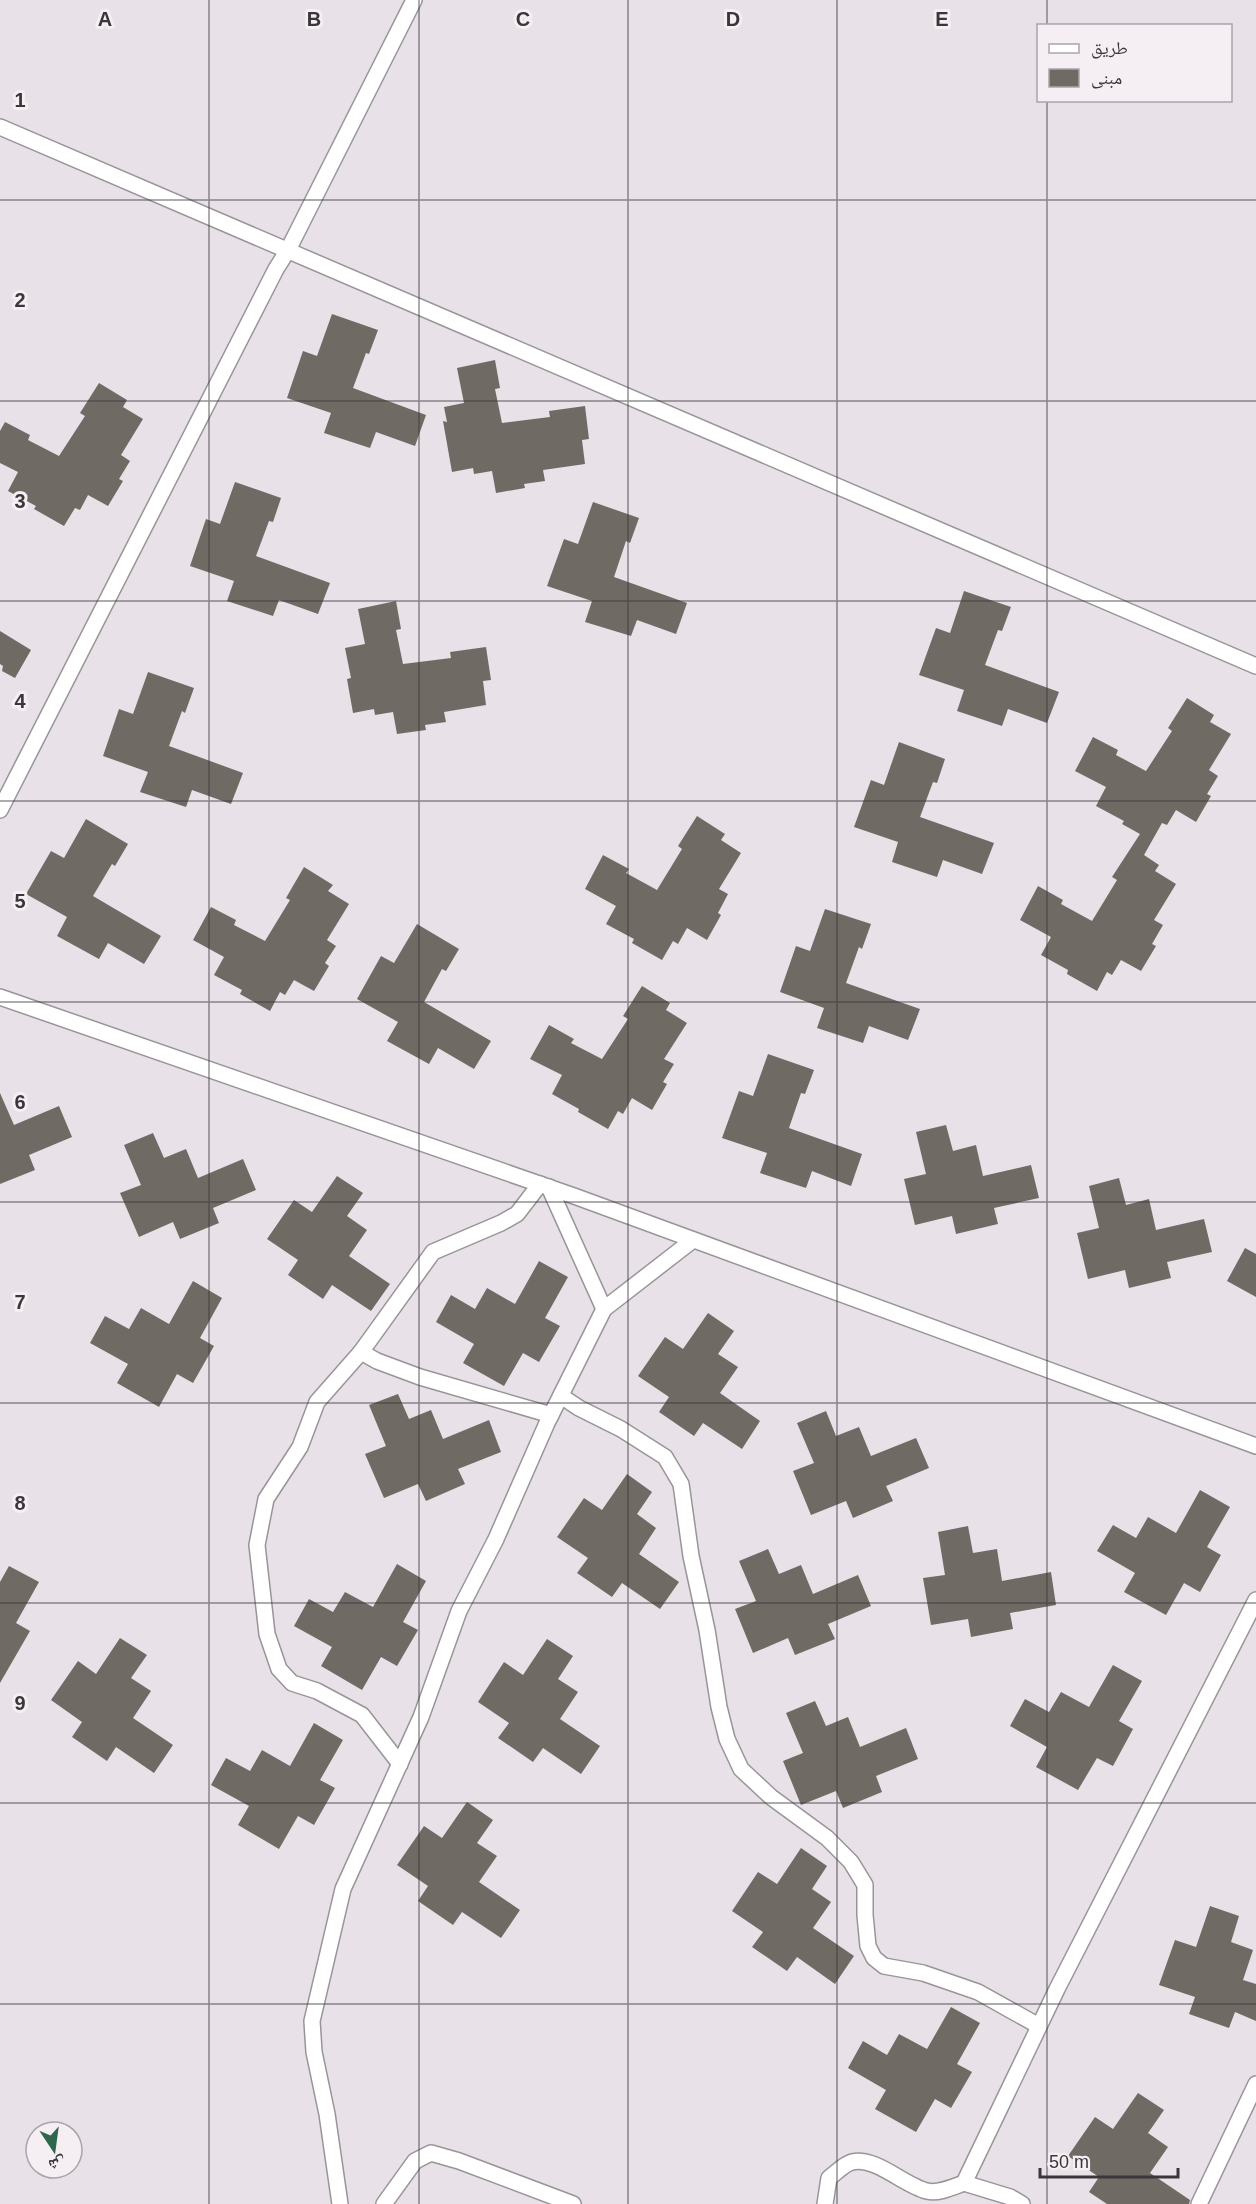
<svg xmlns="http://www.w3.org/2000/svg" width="1256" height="2204" font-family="Arial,'Noto Naskh Arabic',sans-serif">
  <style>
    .building { fill: #706a65 }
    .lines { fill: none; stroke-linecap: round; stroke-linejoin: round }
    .street-casing { stroke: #9a9499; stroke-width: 18 }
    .street { stroke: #fff; stroke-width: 15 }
    .grid { fill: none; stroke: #393739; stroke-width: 1.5; stroke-opacity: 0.55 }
    .grid-label { font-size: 20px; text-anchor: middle; font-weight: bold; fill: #393739; stroke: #f5eff4; stroke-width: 6; stroke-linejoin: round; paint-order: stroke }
  </style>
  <rect width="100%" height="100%" fill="#e8e1e7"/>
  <!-- building -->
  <g class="building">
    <polygon points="332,314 378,330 369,354 366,353 353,388 426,415 415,446 376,432 370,448 324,433 331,413 287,398 303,351 317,356"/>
    <polygon points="495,360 500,388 495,389 502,423 550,417 549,411 585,406 589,439 582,440 585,464 543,470 545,481 524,484 525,488 496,493 492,471 474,474 473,468 452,472 443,421 447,422 444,407 464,403 457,368"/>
    <polygon points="99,383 127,400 123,407 143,419 121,455 130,461 119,479 123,481 108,506 88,495 80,510 75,508 64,526 34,509 36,506 8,491 18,472 0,463 0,431 5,422 30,435 28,440 59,456 85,416 80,413"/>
    <polygon points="235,482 281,498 273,522 269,521 256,556 330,583 318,614 279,600 273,616 227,601 234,581 190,566 206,519 220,524"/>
    <polygon points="593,502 639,518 630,543 626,541 614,577 687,603 676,634 637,620 631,636 585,622 592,601 547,586 564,539 578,544"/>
    <polygon points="964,591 1011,607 1002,631 998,630 985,665 1059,692 1047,723 1008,709 1002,726 957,711 964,690 919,675 936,628 950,633"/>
    <polygon points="396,601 401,629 396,630 403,664 451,658 450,652 486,647 491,680 483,681 486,705 444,712 446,722 425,725 426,730 397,734 393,712 375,715 374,709 353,713 347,679 351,678 345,648 365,644 358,609"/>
    <polygon points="0,631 31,650 15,678 2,671 3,666 0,664"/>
    <polygon points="148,672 194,688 185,713 182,711 169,746 243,773 231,804 192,790 186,807 140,792 148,772 103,756 119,709 133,714"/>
    <polygon points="1187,698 1214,715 1210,722 1231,734 1209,770 1218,776 1207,794 1211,796 1196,822 1176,810 1167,825 1162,823 1144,855 1159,865 1155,871 1176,884 1154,920 1163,925 1152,944 1156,946 1141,971 1121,960 1112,975 1107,972 1097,991 1067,974 1068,970 1041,955 1051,937 1020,920 1038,886 1063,900 1061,904 1092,921 1117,880 1112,877 1140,834 1122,824 1124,821 1096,806 1106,787 1075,771 1093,737 1118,750 1116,755 1146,771 1172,731 1168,728"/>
    <polygon points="899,742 945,759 937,783 933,782 920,817 994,843 982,874 943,860 937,877 892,862 898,842 854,827 871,780 884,785"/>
    <polygon points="697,816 725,834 721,840 741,853 719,889 728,894 718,913 721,915 707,940 687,928 678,944 673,941 662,960 632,943 634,939 606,924 616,906 585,889 603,855 629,869 626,873 657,890 682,849 678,846"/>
    <polygon points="86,819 128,844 115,866 112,864 93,896 161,936 144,964 108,943 99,959 57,936 67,917 26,894 51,851 64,858"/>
    <polygon points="304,867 333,885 328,891 349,904 327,940 336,946 325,963 329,966 314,991 294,980 285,995 280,992 270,1011 240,994 242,990 214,975 224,957 193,940 211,907 236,920 234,925 265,941 290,900 286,898"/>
    <polygon points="825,909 871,924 862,949 859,947 846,983 920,1009 908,1040 869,1026 863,1043 817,1028 824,1008 780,992 796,946 810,951"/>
    <polygon points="417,924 459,949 446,971 442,969 424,1002 491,1041 474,1069 438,1048 429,1064 387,1041 398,1022 357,999 381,956 394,963"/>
    <polygon points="642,986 670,1003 666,1010 687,1023 664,1059 674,1064 663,1082 667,1084 652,1110 632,1098 623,1114 618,1111 608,1129 578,1112 579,1109 552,1094 562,1075 530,1059 549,1025 574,1039 571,1043 602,1059 628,1019 623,1016"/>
    <polygon points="768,1054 814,1070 805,1094 801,1093 789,1128 862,1154 851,1186 812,1171 806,1188 760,1173 767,1153 722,1138 739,1091 753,1096"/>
    <polygon points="0,1093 14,1125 59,1106 72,1137 29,1155 35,1170 0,1184"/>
    <polygon points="946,1125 953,1151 976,1145 983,1176 1031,1165 1039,1198 994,1208 998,1224 956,1234 952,1216 915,1225 904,1179 926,1174 916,1132"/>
    <polygon points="153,1133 164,1158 186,1149 198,1178 243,1159 256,1190 213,1208 219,1223 180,1239 173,1222 139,1237 120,1193 141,1185 124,1145"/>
    <polygon points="337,1176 363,1193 347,1216 367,1230 349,1256 390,1284 371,1311 332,1285 323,1299 288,1275 298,1260 267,1239 294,1200 312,1212"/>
    <polygon points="1119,1178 1126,1205 1149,1199 1156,1230 1204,1219 1212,1252 1167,1262 1171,1278 1129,1288 1125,1270 1088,1279 1077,1233 1099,1228 1089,1186"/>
    <polygon points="1245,1248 1256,1254 1256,1297 1227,1281"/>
    <polygon points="539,1261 568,1277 545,1318 560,1326 539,1362 523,1353 504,1386 463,1363 474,1344 436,1322 451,1295 475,1309 487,1288 515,1304"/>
    <polygon points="193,1281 222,1298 200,1338 214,1346 193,1383 177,1374 159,1407 117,1383 128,1364 90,1343 105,1316 129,1329 141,1308 169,1324"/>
    <polygon points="708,1313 734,1331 718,1354 738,1367 720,1393 760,1421 742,1449 703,1423 694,1436 659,1412 669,1397 638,1376 665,1337 683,1349"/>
    <polygon points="398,1394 409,1419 431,1410 443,1439 489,1420 501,1452 458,1469 465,1484 426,1501 418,1484 384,1498 365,1454 386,1446 369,1405"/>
    <polygon points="826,1411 836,1436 859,1427 871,1456 916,1438 929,1468 886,1486 893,1501 853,1518 846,1501 811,1515 793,1471 814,1463 797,1423"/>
    <polygon points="627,1474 652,1492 637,1514 656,1528 639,1554 679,1582 660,1609 622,1583 612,1597 577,1573 588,1558 557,1537 584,1498 602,1510"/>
    <polygon points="1200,1490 1230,1507 1207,1547 1221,1555 1200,1592 1184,1583 1166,1615 1124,1592 1135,1573 1097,1551 1113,1525 1136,1538 1148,1517 1176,1533"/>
    <polygon points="968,1526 973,1553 997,1549 1002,1581 1051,1572 1056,1605 1010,1613 1013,1629 971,1637 968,1619 931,1625 923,1578 945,1575 938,1532"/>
    <polygon points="768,1549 779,1574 801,1565 813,1594 858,1575 871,1606 828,1624 835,1639 795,1655 788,1638 753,1653 735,1609 756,1601 739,1561"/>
    <polygon points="397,1564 426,1581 403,1622 418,1630 397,1666 381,1657 362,1690 321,1666 332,1647 294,1626 309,1599 333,1612 345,1592 373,1607"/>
    <polygon points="9,1566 39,1582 16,1623 30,1631 0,1683 0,1582"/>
    <polygon points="120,1638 147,1655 131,1678 151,1691 133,1718 173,1745 154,1773 116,1747 107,1761 72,1737 82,1722 51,1700 78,1661 96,1674"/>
    <polygon points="547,1639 573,1656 558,1679 578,1692 560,1719 600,1746 581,1774 543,1748 533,1762 498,1738 509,1723 478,1702 504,1662 523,1675"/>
    <polygon points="1113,1665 1142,1681 1119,1721 1133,1729 1113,1766 1097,1758 1078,1790 1036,1767 1047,1747 1010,1726 1025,1699 1049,1712 1061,1692 1089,1707"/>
    <polygon points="815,1701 826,1726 848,1717 860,1747 906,1728 918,1759 876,1776 882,1792 843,1808 836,1791 801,1805 783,1761 803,1753 786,1713"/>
    <polygon points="314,1723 343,1740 320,1780 335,1788 314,1825 298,1816 279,1849 238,1825 249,1806 211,1785 226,1758 250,1771 262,1750 290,1766"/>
    <polygon points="467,1802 493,1820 477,1843 497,1856 479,1882 520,1910 501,1938 462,1912 453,1925 418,1901 428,1886 397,1865 424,1826 442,1838"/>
    <polygon points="801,1848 827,1866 812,1889 831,1902 813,1928 854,1956 835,1984 797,1957 787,1971 752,1947 763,1932 732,1911 758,1872 777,1884"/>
    <polygon points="1210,1906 1239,1916 1231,1942 1253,1950 1243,1980 1256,1984 1256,2021 1235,2012 1229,2028 1189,2014 1195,1997 1159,1985 1175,1940 1196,1947"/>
    <polygon points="951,2007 980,2023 957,2064 972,2072 951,2108 935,2099 916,2132 875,2109 886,2090 848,2068 863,2041 887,2055 899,2034 927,2049"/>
    <polygon points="1138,2093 1164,2110 1148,2133 1168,2147 1150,2173 1190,2200 1189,2204 1107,2204 1089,2192 1099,2177 1068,2156 1095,2117 1113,2129"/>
  </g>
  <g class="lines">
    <!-- street casing -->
    <g class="street-casing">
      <g id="street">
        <polyline points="0,127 1256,666"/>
        <polyline points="0,810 276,269 288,250 414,0"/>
        <polyline points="0,997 574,1196 1256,1446"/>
        <polyline points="540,1184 517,1214 501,1223 433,1252 361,1352 377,1361 420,1377 551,1415"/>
        <polyline points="549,1187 604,1309"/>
        <polyline points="361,1352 317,1402 300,1447 266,1499 257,1545 267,1634 279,1669 292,1683 317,1691 362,1715 400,1764"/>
        <polyline points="561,1396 579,1408 621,1429 665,1457 681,1484 691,1556 707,1630 719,1707 727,1739 741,1769 771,1797 827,1838 851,1862 865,1885 865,1915 868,1946 874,1958 884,1966 923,1973 978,1992 1039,2026"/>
        <polyline points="964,2183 1010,2197 1022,2204"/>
        <polyline points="340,2204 327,2114 314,2052 312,2021 343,1889 421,1717 459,1611 496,1539 547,1423 604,1309 693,1240"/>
        <polyline points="384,2204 415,2161 431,2153 459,2161 573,2204"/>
        <path d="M 825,2204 L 829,2178 C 836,2173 844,2164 852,2162 C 875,2156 905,2186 927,2191 C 938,2194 953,2187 964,2183 L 1057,1989 L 1256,1600"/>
        <polyline points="1199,2204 1256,2084"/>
      </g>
    </g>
    <!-- street -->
    <use href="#street" class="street"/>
  </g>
  <!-- grid -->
  <path class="grid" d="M 209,0 L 209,2204M 419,0 L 419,2204M 628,0 L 628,2204M 837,0 L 837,2204M 1047,0 L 1047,26M 1047,100 L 1047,2204M 0,200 L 1256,200M 0,401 L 1256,401M 0,601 L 1256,601M 0,801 L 1256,801M 0,1002 L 1256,1002M 0,1202 L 1256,1202M 0,1403 L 1256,1403M 0,1603 L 1256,1603M 0,1803 L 1256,1803M 0,2004 L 1256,2004"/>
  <g class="grid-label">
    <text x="105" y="26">A</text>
    <text x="314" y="26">B</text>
    <text x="523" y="26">C</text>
    <text x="733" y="26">D</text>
    <text x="942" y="26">E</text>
    <text x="20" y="107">1</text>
    <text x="20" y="307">2</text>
    <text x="20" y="508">3</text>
    <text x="20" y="708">4</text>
    <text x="20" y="908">5</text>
    <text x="20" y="1109">6</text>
    <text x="20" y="1309">7</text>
    <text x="20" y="1510">8</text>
    <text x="20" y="1710">9</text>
  </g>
  <!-- legend -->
  <rect x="1037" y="24" width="195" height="78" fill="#f5eff4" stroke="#aaa5a9" stroke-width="1.5"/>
  <rect x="1049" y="44" width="30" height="9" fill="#ffffff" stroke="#aaa5a9" stroke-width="1.5"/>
  <text x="1091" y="54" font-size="18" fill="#393739">طريق</text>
  <rect x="1049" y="69" width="30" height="18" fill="#706a65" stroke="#aaa5a9" stroke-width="1.5"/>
  <text x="1091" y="84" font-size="18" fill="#393739">مبنى</text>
  <!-- north arrow -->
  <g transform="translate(54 2150) rotate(167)"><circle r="28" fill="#f5eff4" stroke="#aaa5a9" stroke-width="1.5"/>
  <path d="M0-4.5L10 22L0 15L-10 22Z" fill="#2f674e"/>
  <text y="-9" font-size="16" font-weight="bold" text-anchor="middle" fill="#393739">ش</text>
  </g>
  <!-- scale -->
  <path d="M1040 2168v9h138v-9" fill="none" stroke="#393739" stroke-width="3"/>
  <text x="1049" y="2168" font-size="18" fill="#393739" stroke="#f5eff4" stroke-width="4.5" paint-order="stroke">50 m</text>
</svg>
